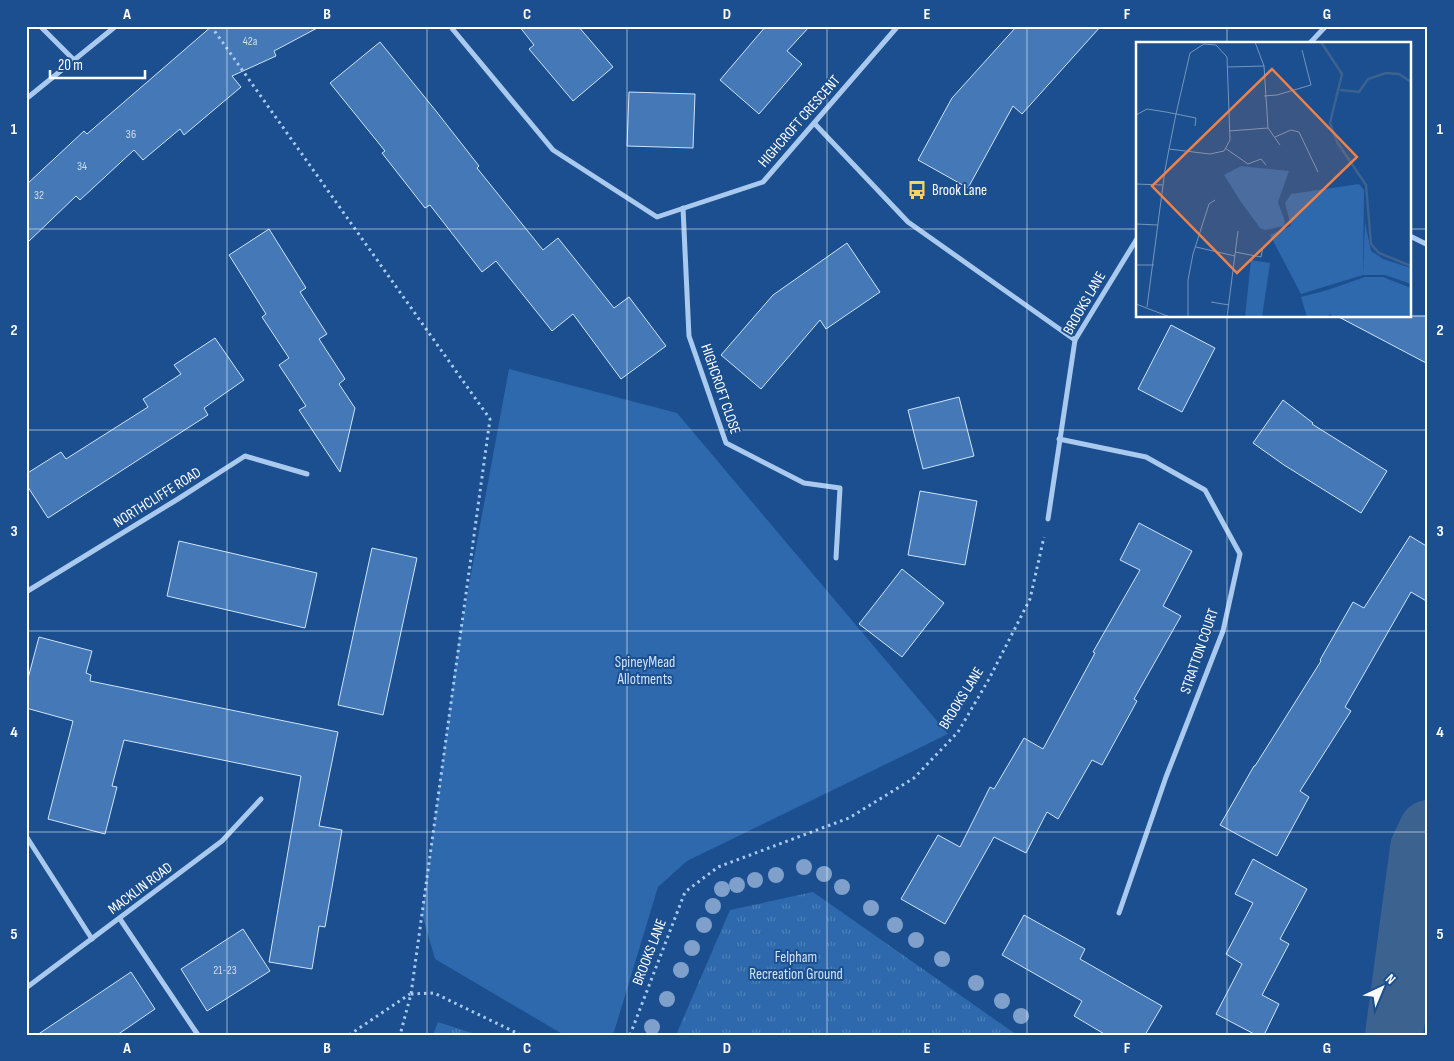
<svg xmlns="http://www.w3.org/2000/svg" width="1454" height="1061" font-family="'Sofia Sans Condensed',sans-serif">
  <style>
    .park { fill: url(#park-tufts) }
    .garden { fill: #2e69ad }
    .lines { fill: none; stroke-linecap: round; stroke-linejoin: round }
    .river { stroke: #3c6290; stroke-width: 58 }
    .building { fill: #4478b7; stroke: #cfe3fa }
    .path { stroke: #a9c9ee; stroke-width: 3; stroke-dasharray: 2.5 4; stroke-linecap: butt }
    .minor { stroke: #a9c9ee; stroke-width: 5 }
    .tree { fill: #7ea0ca }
    .grid { fill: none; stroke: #fff; stroke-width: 1; stroke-opacity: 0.55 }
    .labels { text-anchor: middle; stroke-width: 4; stroke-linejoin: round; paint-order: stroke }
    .number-label { font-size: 12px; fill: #d0dded }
    .street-label { font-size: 15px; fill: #fff; stroke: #1b4f8f }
    .poi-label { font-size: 15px; fill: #fff; stroke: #1b4f8f; text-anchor: start }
    .park-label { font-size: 15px; fill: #cfe3fa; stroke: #1b4f8f }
    .inset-river { fill: none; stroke: #3c6290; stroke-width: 2.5 }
    .inset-road { fill: none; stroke: #7695bc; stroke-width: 1 }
    .view { fill: #ee8249; fill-opacity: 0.15; stroke: #ee8249; stroke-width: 2.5 }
    .inset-edge { fill: none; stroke: #fff; stroke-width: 2.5 }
    .neatline { fill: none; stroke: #fff; stroke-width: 2 }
    .grid-label { font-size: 16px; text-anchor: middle; font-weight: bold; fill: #fff }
  </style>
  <defs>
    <pattern id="park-tufts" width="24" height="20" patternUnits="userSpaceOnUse" patternTransform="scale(1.25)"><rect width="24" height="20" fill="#2e69ad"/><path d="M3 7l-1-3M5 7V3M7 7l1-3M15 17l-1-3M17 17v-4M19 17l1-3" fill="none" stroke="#4d80b9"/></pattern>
  </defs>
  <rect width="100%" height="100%" fill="#1b4f8f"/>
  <!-- park -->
  <g class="park">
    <polygon points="813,892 1017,1035 676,1035 730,910"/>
    <polygon points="438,1022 478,1035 433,1035"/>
  </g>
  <!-- garden -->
  <polygon class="garden" points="509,369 677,413 948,734 687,861 658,887 614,1032 607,1035 564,1035 435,959 422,914 459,639"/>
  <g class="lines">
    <!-- river -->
    <polyline class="river" points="1394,1035 1419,848 1428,829"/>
  </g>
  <!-- building -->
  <g class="building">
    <polygon points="212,26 321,26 274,51 276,56 232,76 241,87 184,135 180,129 143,160 134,150 80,200 76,196 26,244 26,185 84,131 87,134"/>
    <polygon points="519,26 578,26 613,67 573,101 529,49 534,45"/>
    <polygon points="766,26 810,26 787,51 802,64 759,114 720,80"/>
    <polygon points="1017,26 1101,26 1022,114 1013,106 968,188 918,160 952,98"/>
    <polygon points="380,42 436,111 479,166 477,168 543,250 558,238 614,308 629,297 666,346 621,379 573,314 552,331 496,261 482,272 430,205 425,208 382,153 385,151 330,83"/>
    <polygon points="629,92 695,94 693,148 627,146"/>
    <polygon points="269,229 306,288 300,292 327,334 319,339 345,379 339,384 355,408 340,472 299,410 306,406 279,365 289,358 262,317 266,314 229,255"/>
    <polygon points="847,243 880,292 826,329 820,320 761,389 721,355 773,295"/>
    <polygon points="1337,316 1428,316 1428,364"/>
    <polygon points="1171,325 1215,348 1182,412 1138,389"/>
    <polygon points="215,338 244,380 204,408 208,415 48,518 26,484 26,474 61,452 66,459 148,407 143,399 181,374 174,365"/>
    <polygon points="959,397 974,456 923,469 908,410"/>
    <polygon points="1283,400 1313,423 1312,424 1387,471 1361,513 1284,465 1253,443"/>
    <polygon points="920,491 977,501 965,565 908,555"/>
    <polygon points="1139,523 1192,551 1163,606 1181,616 1134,699 1137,701 1102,765 1092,760 1058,819 1047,812 1026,853 994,837 945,924 901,899 938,835 960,847 990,787 994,789 1024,738 1043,749 1095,653 1093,652 1140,570 1120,560"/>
    <polygon points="1410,536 1428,547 1428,602 1411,592 1345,707 1351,711 1300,791 1309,797 1277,856 1220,825 1254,766 1255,766 1321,661 1320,660 1353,602 1364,608"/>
    <polygon points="179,541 317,573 305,628 167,596"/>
    <polygon points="372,548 417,558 383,715 338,705"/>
    <polygon points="902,569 944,603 902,657 859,624"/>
    <polygon points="39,637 92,651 86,673 91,675 90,681 338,732 319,826 342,830 325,927 319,926 312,969 269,962 301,776 124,740 112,786 117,787 105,834 48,819 73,721 26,708 26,686"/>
    <polygon points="1253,859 1307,889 1280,939 1289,944 1262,995 1279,1004 1264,1035 1256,1035 1216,1014 1242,964 1226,954 1253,903 1235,894"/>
    <polygon points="1024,915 1085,949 1080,959 1162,1006 1145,1035 1106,1035 1074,1016 1082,1001 1002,955"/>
    <polygon points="243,929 270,971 207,1011 181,969"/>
    <polygon points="131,972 155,1009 117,1035 37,1035"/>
  </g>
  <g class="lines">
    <!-- path -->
    <g class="path">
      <polyline points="211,26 490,419 411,994 400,1035"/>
      <polyline points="411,994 434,993 521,1035"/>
      <polyline points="349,1035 410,994"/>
      <polyline points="630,1035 685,892 718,867 849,818 914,778 958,732 989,679 1030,599 1044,537"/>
    </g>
    <!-- minor -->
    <g class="minor">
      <polyline points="40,26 74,60"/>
      <polyline points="450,26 553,150 657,217 763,182 898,26"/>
      <polyline points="1309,44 1326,26"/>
      <polyline points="26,99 116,26"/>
      <polyline points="814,123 908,222 1075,340"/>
      <polyline points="683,208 689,336 726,443 804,483 840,488 836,558"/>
      <polyline points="1410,236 1428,245"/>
      <polyline points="1059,439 1146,457 1205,490 1240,554 1223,631 1166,777 1119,913"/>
      <polyline points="1048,519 1075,340 1138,237"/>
      <polyline points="26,592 178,499 245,456 307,474"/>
      <polyline points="26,836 92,939"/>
      <polyline points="120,919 198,1035"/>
      <polyline points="26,988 222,841 261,799"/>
    </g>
  </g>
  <!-- trees -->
  <g class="tree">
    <circle cx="804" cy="867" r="8"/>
    <circle cx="824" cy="874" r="8"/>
    <circle cx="776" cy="875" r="8"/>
    <circle cx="755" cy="880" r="8"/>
    <circle cx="737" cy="885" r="8"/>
    <circle cx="842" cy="887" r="8"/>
    <circle cx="722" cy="889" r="8"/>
    <circle cx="713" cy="906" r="8"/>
    <circle cx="871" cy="908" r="8"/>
    <circle cx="704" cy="925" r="8"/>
    <circle cx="895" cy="925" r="8"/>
    <circle cx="916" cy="940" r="8"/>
    <circle cx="692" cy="948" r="8"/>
    <circle cx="942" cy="959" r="8"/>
    <circle cx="681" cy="970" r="8"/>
    <circle cx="976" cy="983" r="8"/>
    <circle cx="667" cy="999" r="8"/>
    <circle cx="1002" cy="1001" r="8"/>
    <circle cx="1021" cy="1016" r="8"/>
    <circle cx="652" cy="1027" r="8"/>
  </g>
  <!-- grid -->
  <path class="grid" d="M 227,26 L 227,1035M 427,26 L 427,1035M 627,26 L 627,1035M 827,26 L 827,1035M 1027,26 L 1027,1035M 1227,26 L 1227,44M 26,229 L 1138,229M 1410,229 L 1428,229M 1227,316 L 1227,1035M 26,430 L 1428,430M 26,631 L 1428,631M 26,832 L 1428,832"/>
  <!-- icons -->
  <defs>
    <g id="bus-bare" transform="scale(1.5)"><path d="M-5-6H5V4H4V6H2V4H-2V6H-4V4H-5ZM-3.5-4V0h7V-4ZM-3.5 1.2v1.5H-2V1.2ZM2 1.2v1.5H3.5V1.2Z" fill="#ffd166" stroke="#1b4f8f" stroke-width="2.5" paint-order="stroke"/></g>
  </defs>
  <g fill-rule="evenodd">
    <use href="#bus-bare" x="917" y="190"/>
  </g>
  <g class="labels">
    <!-- number labels -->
    <g class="number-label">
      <text x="250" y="45">42a</text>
      <text x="131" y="138">36</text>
      <text x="82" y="170">34</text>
      <text x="39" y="199">32</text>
      <text x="225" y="974">21-23</text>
    </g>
    <!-- street labels -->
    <g class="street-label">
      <text transform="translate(799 121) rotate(-49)" y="5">HIGHCROFT CRESCENT</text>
      <text transform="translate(1084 303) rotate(-60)" y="5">BROOKS LANE</text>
      <text transform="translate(721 389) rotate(71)" y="5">HIGHCROFT CLOSE</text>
      <text transform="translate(157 497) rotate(-32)" y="5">NORTHCLIFFE ROAD</text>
      <text transform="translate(1199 651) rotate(-71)" y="5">STRATTON COURT</text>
      <text transform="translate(961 698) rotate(-58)" y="5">BROOKS LANE</text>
      <text transform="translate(140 888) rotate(-37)" y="5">MACKLIN ROAD</text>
      <text transform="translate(649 952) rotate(-69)" y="5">BROOKS LANE</text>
    </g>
    <!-- poi labels -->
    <g class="poi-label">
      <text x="932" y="195">Brook Lane</text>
    </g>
    <!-- park labels -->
    <g class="park-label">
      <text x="645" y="667">SpineyMead<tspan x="645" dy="17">Allotments</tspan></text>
      <text x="796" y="962">Felpham<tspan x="796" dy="17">Recreation Ground</tspan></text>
    </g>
  </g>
  <!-- overview -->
  <g transform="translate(1136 42)">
    <rect width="275" height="275" fill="#1b4f8f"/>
    <path d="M 229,181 L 235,209 L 247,217 L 275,226 L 275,242 L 249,233 L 227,233 Z" fill="#2e69ad"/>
    <path d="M 192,248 L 190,269 L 192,274 L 171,275 L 165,255 Z" fill="#2e69ad"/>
    <path d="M 223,142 L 228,148 L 227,233 L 165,252 L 134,193 L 155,184 L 149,161 L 155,152 ZM 229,235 L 247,235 L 275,246 L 275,275 L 196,275 L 195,272 L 190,274 L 180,252 Z" fill="#2e69ad"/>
    <path d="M 105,124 L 153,129 L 142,160 L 149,180 L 148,184 L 129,188 L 124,186 L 105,160 L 88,133 ZM182 209a9 9 0 1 1 18 0a9 9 0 1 1-18 0ZM 115,218 L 134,221 L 126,275 L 109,275 ZM 259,246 L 262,275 L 208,275 L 206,251 Z" fill="#2e69ad"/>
    <path class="inset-river" d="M 185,0 L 206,32 L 194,81 L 201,100 L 230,143 L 235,202 L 243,211 L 275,224M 204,48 L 223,50 L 232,37 L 250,31 L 263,32 L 275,40"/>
    <path class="inset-road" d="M 119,0 L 128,24 L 132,86 L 144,103M 92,25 L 128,24M 128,54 L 141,53 L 175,43 L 166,8M 0,73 L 11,67 L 30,70 L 60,76 L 59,84M 93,89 L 132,86M 139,95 L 155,88 L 163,90 L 182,130M 89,106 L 112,122 L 125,117 L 130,123M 0,142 L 27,143M 0,182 L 22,183M 60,205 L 99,214M 99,210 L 125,215 L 127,205M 0,223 L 18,223M 75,260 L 93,263M 0,262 L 34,275M 11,265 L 29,128 L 33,107 L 40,72 L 54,11 L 68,2 L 80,3 L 91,15 L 94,98 L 88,109 L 74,112 L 33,107M 52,275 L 52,238 L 57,212 L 73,162 L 79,158M 91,275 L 102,189"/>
    <path class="view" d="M 136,27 L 221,115 L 101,231 L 16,144 Z"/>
    <rect width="275" height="275" class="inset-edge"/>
  </g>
  <!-- border -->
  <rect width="1454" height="1061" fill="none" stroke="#1b4f8f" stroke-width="55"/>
  <!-- north arrow -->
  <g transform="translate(1382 988) rotate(44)" stroke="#1b4f8f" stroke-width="4" paint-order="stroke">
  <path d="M0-4L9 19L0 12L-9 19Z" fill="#ffffff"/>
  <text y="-8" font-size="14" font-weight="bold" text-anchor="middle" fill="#ffffff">N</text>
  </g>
  <!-- scale -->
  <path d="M50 70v8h95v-8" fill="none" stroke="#ffffff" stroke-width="2.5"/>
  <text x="58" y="70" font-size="15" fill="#ffffff" stroke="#1b4f8f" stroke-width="4" paint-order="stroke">20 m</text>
  <rect x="28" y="28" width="1398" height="1006" class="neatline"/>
  <g class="grid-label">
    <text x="127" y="19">A</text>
    <text x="327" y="19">B</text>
    <text x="527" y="19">C</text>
    <text x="727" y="19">D</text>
    <text x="927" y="19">E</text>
    <text x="1127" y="19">F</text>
    <text x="1327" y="19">G</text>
    <text x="14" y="134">1</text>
    <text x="1440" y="134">1</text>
    <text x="14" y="335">2</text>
    <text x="1440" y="335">2</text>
    <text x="14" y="536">3</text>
    <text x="1440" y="536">3</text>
    <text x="14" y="737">4</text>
    <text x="1440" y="737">4</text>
    <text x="14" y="939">5</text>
    <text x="1440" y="939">5</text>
    <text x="127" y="1053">A</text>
    <text x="327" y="1053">B</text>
    <text x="527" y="1053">C</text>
    <text x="727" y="1053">D</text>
    <text x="927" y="1053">E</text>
    <text x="1127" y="1053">F</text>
    <text x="1327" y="1053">G</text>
  </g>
</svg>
